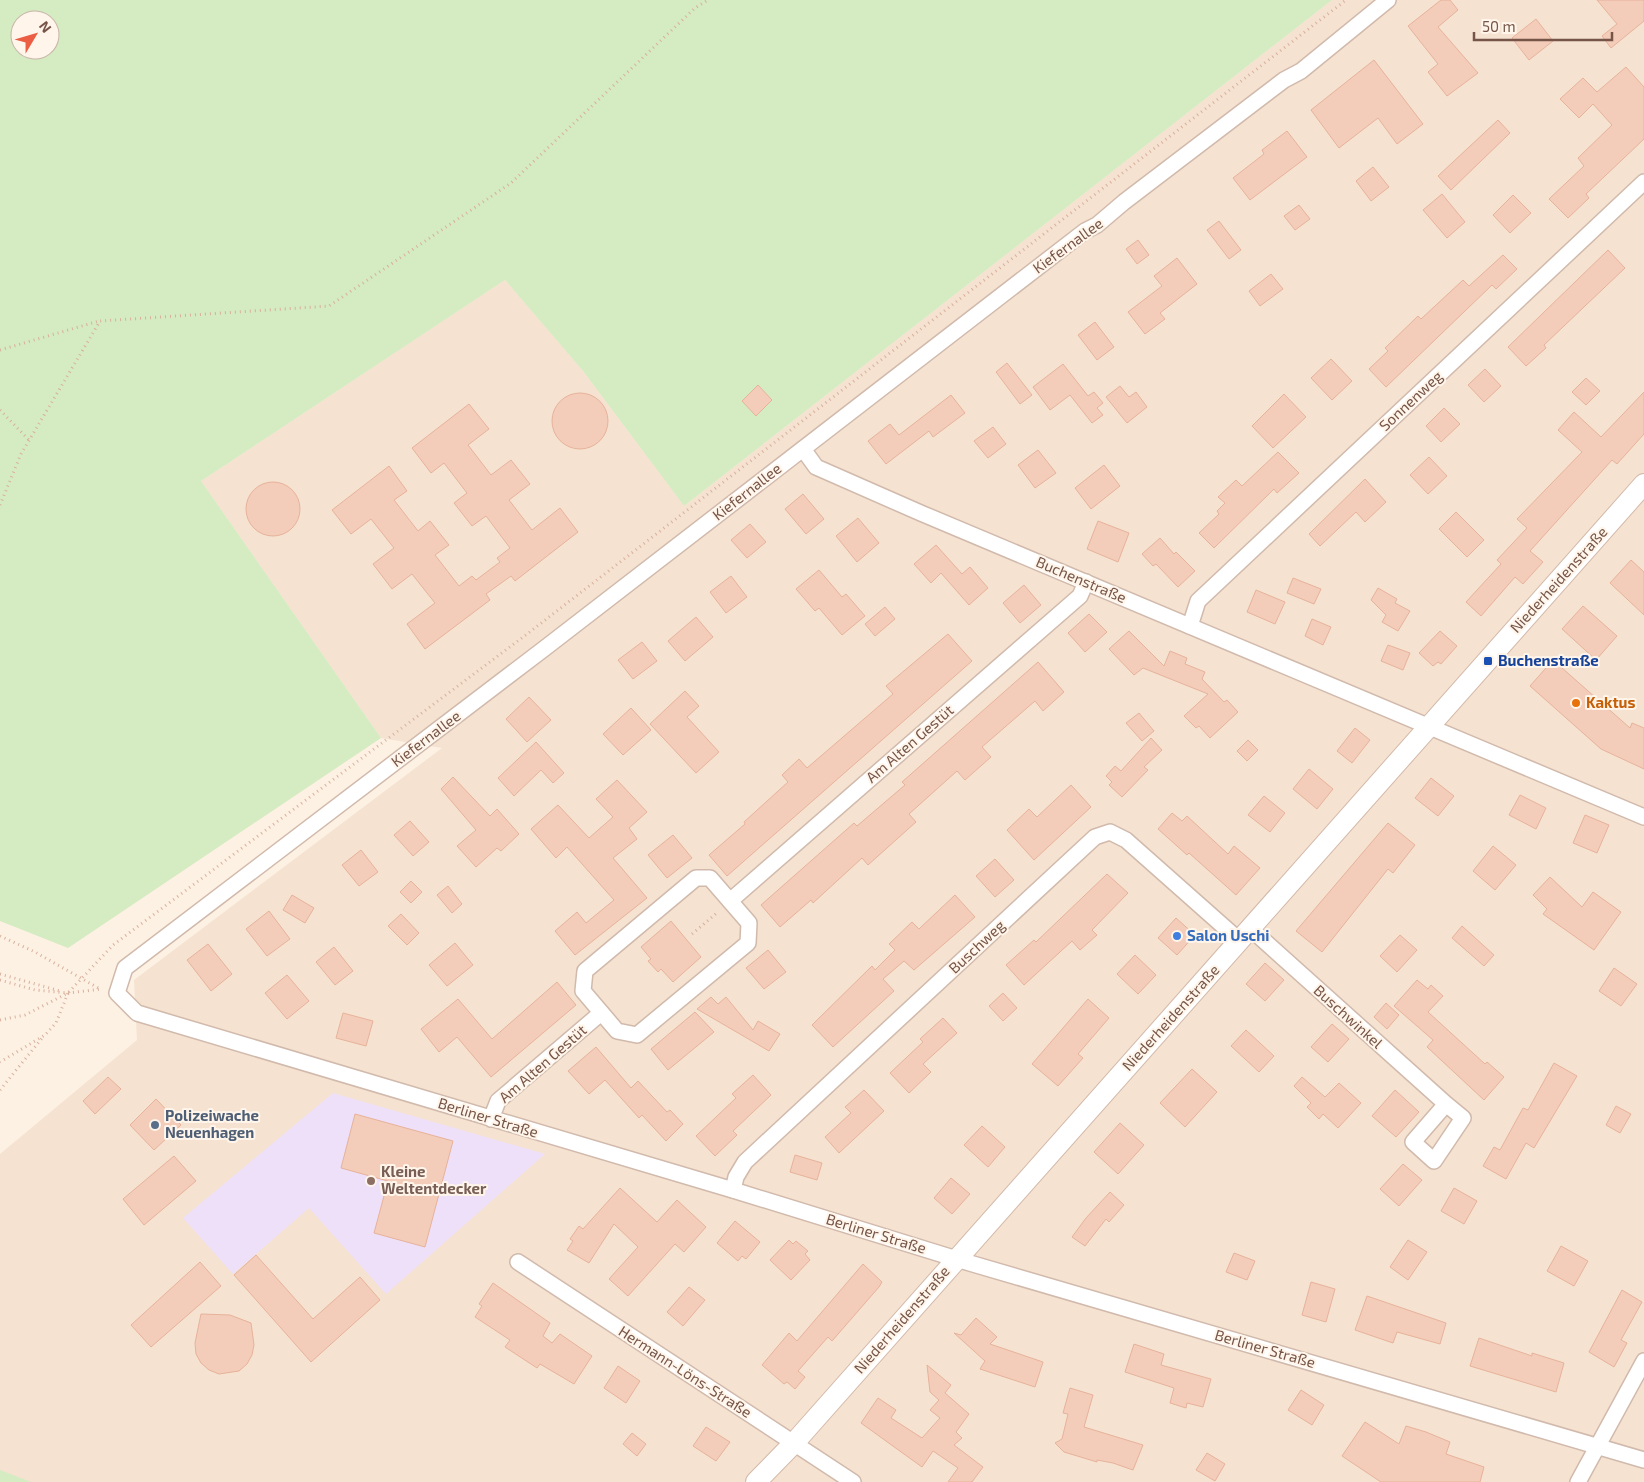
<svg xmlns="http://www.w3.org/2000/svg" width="1644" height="1482" font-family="'Exo 2',sans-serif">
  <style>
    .residential { fill: #f5e2d1 }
    .education { fill: #eee0f9 }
    .green { fill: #d5ebc1; fill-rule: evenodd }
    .building { fill: #f3cdba; stroke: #e7b29a }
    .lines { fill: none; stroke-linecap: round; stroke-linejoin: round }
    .street-casing { stroke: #d1baac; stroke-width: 18 }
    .secondary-casing { stroke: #d4b9a9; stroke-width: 22 }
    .path { stroke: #d8b09d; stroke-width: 3; stroke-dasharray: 1 4; stroke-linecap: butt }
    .street { stroke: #fff; stroke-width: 15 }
    .secondary { stroke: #fff; stroke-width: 20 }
    .transit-dot { fill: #1a4fb4; stroke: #fff5ea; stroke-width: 2 }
    .food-dot { fill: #e8710a; stroke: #fff5ea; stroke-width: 2 }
    .shop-dot { fill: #3f7fe0; stroke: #fff5ea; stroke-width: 2 }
    .service-dot { fill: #5c6f8a; stroke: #fff5ea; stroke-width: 2 }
    .education-dot { fill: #8d6e63; stroke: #fff5ea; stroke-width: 2 }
    .labels { text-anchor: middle; stroke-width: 4; stroke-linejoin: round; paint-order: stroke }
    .street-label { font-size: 15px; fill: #765548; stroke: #fff5ea }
    .transit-label { font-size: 15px; font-weight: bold; fill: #164399; stroke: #fff5ea; text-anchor: start }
    .food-label { font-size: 15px; font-weight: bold; fill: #c56008; stroke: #fff5ea; text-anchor: start }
    .shop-label { font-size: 15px; font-weight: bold; fill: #366cbe; stroke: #fff5ea; text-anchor: start }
    .service-label { font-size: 15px; font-weight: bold; fill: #4e5e75; stroke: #fff5ea; text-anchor: start }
    .education-label { font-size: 15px; font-weight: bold; fill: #785e54; stroke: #fff5ea; text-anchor: start }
  </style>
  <rect width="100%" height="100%" fill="#fdf1e3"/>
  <!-- residential -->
  <polygon class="residential" points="1332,0 1644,0 1644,1482 0,1482 0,1154 137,1040 134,980 442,748 381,738 201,481 505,280 583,371 684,506"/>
  <!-- education -->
  <polygon class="education" points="333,1093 545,1154 386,1294 309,1208 233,1274 183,1218"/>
  <!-- green -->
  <g class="green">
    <path d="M 0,0 L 1332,0 L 684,506 L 583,371 L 505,280 L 201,481 L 381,738 L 68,948 L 0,921 ZM 20,20 L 50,20 L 50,50 L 20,50 Z"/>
    <polygon points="0,1470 31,1482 0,1482"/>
  </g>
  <!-- building -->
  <g class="building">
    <polygon points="1441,0 1450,0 1458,10 1438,27 1478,73 1447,96 1428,72 1438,64 1408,26"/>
    <polygon points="1597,0 1644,0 1644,21 1611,48 1602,36 1617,24"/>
    <polygon points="1536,19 1553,41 1529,60 1512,38"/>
    <polygon points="1374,60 1423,124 1397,144 1378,118 1339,148 1311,110"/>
    <polygon points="1626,67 1644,87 1644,139 1586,194 1589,198 1568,218 1549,199 1584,166 1578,158 1612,125 1593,104 1579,118 1560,99 1583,78 1597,92"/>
    <polygon points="1498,120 1510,133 1451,190 1438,176"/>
    <polygon points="1287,131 1307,157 1250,200 1233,178 1264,154 1262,150"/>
    <polygon points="1373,167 1389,187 1371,201 1356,181"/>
    <polygon points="1442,194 1465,222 1447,238 1423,210"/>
    <polygon points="1513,195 1531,213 1510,233 1493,215"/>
    <polygon points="1299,205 1310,219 1295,230 1284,216"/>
    <polygon points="1219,221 1241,250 1229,259 1207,230"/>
    <polygon points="1138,240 1149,255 1137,264 1126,249"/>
    <polygon points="1608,250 1625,268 1544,345 1546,348 1526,366 1508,347"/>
    <polygon points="1503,255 1517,269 1496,289 1492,285 1386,387 1369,369 1388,351 1385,348 1418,316 1421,319 1463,280 1469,286"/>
    <polygon points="1177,258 1197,284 1160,313 1165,319 1145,334 1128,312 1162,286 1154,276"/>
    <polygon points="1271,274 1283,289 1260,306 1249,291"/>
    <polygon points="1095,322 1114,347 1097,360 1078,335"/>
    <polygon points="1331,359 1352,381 1332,400 1311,378"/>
    <polygon points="1007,363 1032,395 1020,404 996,372"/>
    <polygon points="1063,364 1088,396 1094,392 1103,403 1097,408 1103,415 1092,423 1070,395 1050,410 1033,387"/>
    <polygon points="1485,369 1501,386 1484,402 1468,385"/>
    <polygon points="1586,378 1600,391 1586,405 1572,392"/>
    <polygon points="758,385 772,400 756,416 742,401"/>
    <polygon points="1120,386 1129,397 1136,392 1147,407 1127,423 1106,397"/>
    <polygon points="1644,392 1644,434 1617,464 1612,460 1530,551 1543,562 1523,584 1515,577 1481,616 1466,602 1501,564 1497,560 1527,528 1517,519 1582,452 1558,430 1574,412 1601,437"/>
    <circle cx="580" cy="421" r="28"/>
    <polygon points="1284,394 1306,417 1273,448 1252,426"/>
    <polygon points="951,395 965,413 933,437 929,431 886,464 868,441 890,424 899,435"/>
    <polygon points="469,404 489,429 468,445 491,475 511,460 530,484 509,500 532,530 560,508 578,532 515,581 511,576 486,594 490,600 425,649 407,624 435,603 412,574 392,589 373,564 394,548 371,519 351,534 332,510 389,466 407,491 394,500 418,531 430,521 449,545 435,555 459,586 472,576 476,580 500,562 497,558 510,548 486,516 472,526 454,503 467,493 444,463 431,473 412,448"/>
    <polygon points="1444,408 1460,424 1441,442 1426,426"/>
    <polygon points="993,427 1006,444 988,458 974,441"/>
    <polygon points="1038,450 1056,473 1035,488 1018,465"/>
    <polygon points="1278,452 1299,473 1277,493 1274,489 1214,548 1199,533 1219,514 1217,511 1225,503 1218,497 1236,480 1242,486"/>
    <polygon points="1429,457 1447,476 1428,494 1410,475"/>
    <polygon points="1104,465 1120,486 1091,509 1075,488"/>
    <polygon points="1365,479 1386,502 1365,522 1356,512 1320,546 1309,534"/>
    <circle cx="273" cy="509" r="27"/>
    <polygon points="803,494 824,519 806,534 785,509"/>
    <polygon points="1456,512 1484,540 1467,557 1439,529"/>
    <polygon points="858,518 879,543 857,562 836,536"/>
    <polygon points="1098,521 1129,533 1118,562 1087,549"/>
    <polygon points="750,524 766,542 747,558 731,540"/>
    <polygon points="1160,538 1174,554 1176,552 1195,571 1178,587 1156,564 1153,566 1142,554"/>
    <polygon points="936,545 962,574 970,567 988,588 969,605 941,573 931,583 914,564"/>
    <polygon points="1631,560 1644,572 1644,615 1610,583"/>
    <polygon points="819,570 842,597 846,594 865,616 842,635 819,608 815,611 796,589"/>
    <polygon points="731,576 747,597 726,613 710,592"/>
    <polygon points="1293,578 1321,589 1314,604 1287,593"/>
    <polygon points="1024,585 1041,605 1020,623 1003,603"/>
    <polygon points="1378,588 1397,599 1395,603 1410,611 1398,631 1382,622 1386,615 1371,600"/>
    <polygon points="1256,590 1285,602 1275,624 1247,612"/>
    <polygon points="1583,606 1617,636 1596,660 1562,629"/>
    <polygon points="885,607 895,619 875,636 865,624"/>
    <polygon points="1089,614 1107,632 1085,652 1068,633"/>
    <polygon points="696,617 713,637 685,661 668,641"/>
    <polygon points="1312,619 1331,627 1323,645 1305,636"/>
    <polygon points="1129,631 1164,666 1170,651 1187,658 1185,664 1205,672 1202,679 1224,702 1227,700 1238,712 1210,738 1199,726 1196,728 1184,716 1208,694 1143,668 1134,675 1109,649"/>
    <polygon points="1440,631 1457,646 1441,664 1438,662 1433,666 1419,653"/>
    <polygon points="948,634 972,661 727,876 709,855 745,824 744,822 788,782 782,775 799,759 807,768 893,694 886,686"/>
    <polygon points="642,642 657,661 633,679 618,660"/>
    <polygon points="1388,645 1410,653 1403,670 1381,661"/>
    <polygon points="1553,660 1630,728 1632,723 1644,728 1644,769 1601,749 1530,686"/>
    <polygon points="1038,662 1064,692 1043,711 1035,701 982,747 991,757 965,780 957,771 909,814 916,822 868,865 862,858 813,903 811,900 780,927 761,905 854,823 857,826 905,785 902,782"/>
    <polygon points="685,691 699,706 687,717 719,752 696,773 650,724"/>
    <polygon points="529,697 551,720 527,742 506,719"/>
    <polygon points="631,708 651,730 623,755 603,734"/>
    <polygon points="1139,713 1154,731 1142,741 1126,723"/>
    <polygon points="1355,728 1370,740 1352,763 1337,751"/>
    <polygon points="1151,738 1162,750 1144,767 1148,770 1122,797 1109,785 1112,782 1106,776 1115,766 1121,771"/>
    <polygon points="1248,740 1258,750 1247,761 1237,751"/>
    <polygon points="536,742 564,773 553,783 541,770 514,796 498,778"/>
    <polygon points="1309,769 1333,789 1317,809 1293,789"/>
    <polygon points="453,777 490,816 497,809 519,834 501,851 497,848 476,867 457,846 476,830 441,789"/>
    <polygon points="1431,778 1454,796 1438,816 1415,798"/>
    <polygon points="617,780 647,812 629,828 637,839 613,858 647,898 575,955 555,931 577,912 586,923 614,900 567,847 556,858 531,829 558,805 589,838 613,817 596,799"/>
    <polygon points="1071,785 1091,807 1034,860 1007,830 1029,809 1037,817"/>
    <polygon points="1520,795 1546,808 1536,829 1509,815"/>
    <polygon points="1264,796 1285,813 1270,832 1248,815"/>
    <polygon points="1172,813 1182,821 1187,816 1228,854 1234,846 1260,868 1236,895 1189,853 1187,855 1158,829"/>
    <polygon points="1585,815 1609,825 1597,853 1573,843"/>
    <polygon points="410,821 429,842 413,856 394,835"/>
    <polygon points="1388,823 1415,845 1393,873 1388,869 1322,952 1296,931"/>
    <polygon points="673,835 692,858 667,878 648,855"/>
    <polygon points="1493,846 1516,865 1495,890 1473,871"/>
    <polygon points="361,850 378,872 359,886 342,865"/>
    <polygon points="995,859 1014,880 995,897 976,876"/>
    <polygon points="1107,874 1128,893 1092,930 1097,935 1080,950 1072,941 1024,985 1006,965 1034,940 1036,942"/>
    <polygon points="1550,877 1582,907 1593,892 1621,912 1594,950 1543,914 1547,909 1533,895"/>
    <polygon points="411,881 422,892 411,903 400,892"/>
    <polygon points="448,886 462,904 452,913 437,895"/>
    <polygon points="292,895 314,908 305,923 283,910"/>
    <polygon points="955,895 975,917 914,970 904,961 883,979 894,991 833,1047 812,1025 872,966 875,970 895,950 889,944 912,922 919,929"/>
    <polygon points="269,911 290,939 267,956 246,929"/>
    <polygon points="401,914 419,933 407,945 388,926"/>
    <polygon points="1176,918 1195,935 1177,955 1158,938"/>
    <polygon points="671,921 701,957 673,982 661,969 658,972 648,961 651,959 641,947"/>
    <polygon points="1462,926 1494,955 1484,966 1452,938"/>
    <polygon points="1400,935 1417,950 1397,972 1380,956"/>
    <polygon points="455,943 473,965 447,986 429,965"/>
    <polygon points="208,944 232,974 211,991 187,960"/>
    <polygon points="334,947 353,971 335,985 316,962"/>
    <polygon points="768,950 786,972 764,989 746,968"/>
    <polygon points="1135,955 1156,975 1138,994 1117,974"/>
    <polygon points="1265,963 1284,980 1265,1001 1246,984"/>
    <polygon points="1614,968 1637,984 1621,1006 1599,991"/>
    <polygon points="287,975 309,1001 287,1019 265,993"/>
    <polygon points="1417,980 1428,989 1431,985 1443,996 1428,1012 1485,1064 1487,1062 1504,1077 1484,1100 1427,1047 1433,1040 1394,1006"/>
    <polygon points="557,982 576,1005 491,1077 457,1037 439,1052 421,1029 458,999 492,1039"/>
    <polygon points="1003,993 1017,1008 1003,1021 989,1006"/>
    <polygon points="711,997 718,1004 726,997 753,1030 758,1021 780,1034 769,1051 697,1009"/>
    <polygon points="1088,999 1109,1018 1078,1054 1083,1058 1058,1086 1032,1064"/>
    <polygon points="1386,1003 1399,1015 1387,1029 1374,1017"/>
    <polygon points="695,1012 714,1032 668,1070 651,1049"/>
    <polygon points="343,1013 373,1021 366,1046 336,1038"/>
    <polygon points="943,1018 957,1033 923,1064 931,1072 909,1093 890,1073 923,1042 920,1039"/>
    <polygon points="1332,1024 1349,1039 1328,1062 1311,1047"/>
    <polygon points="1246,1030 1274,1056 1259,1072 1231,1046"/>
    <polygon points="596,1047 631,1088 638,1081 667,1112 670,1110 683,1124 666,1141 642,1115 639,1118 605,1080 589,1094 568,1071"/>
    <polygon points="1554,1063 1577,1076 1534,1148 1526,1143 1506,1179 1483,1166 1494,1147 1500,1150 1523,1108 1528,1110"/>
    <polygon points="1192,1069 1217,1092 1185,1127 1160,1103"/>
    <polygon points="753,1075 771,1095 733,1131 737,1135 715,1156 696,1136 736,1098 732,1094"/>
    <polygon points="108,1077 121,1089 95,1114 83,1101"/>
    <polygon points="1302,1077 1325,1097 1339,1083 1361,1103 1338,1128 1323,1114 1319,1119 1307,1107 1311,1103 1294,1086"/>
    <polygon points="864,1090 884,1111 839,1153 825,1137 851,1113 845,1107"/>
    <polygon points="1395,1090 1419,1112 1396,1137 1372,1116"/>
    <polygon points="156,1099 181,1125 154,1150 130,1125"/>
    <polygon points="1616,1106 1631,1114 1620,1133 1606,1125"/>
    <polygon points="355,1114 453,1141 425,1247 374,1233 388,1181 341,1168"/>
    <polygon points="1120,1123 1144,1145 1118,1174 1094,1152"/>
    <polygon points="982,1126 1005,1147 988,1167 964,1145"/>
    <polygon points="795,1155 822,1163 817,1180 790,1172"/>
    <polygon points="174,1156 196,1181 144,1225 123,1199"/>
    <polygon points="1403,1164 1422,1180 1399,1206 1380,1189"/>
    <polygon points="951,1178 970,1194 952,1214 934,1198"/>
    <polygon points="620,1188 657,1222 677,1200 706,1227 684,1252 675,1244 628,1296 609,1279 638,1247 614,1224 589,1263 567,1250 573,1241 570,1239 579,1226 583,1229"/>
    <polygon points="1454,1188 1477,1201 1464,1224 1441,1211"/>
    <polygon points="1110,1192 1124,1205 1109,1222 1106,1219 1085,1246 1072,1237 1086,1218"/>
    <polygon points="735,1221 760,1242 746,1259 742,1256 738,1261 717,1243"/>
    <polygon points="789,1240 793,1244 796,1241 808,1251 805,1254 810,1260 791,1280 770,1260"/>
    <polygon points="1408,1240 1427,1252 1408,1280 1390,1267"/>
    <polygon points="1561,1246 1588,1261 1574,1286 1547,1271"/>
    <polygon points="1234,1253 1255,1261 1247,1280 1226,1272"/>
    <polygon points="256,1255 313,1319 360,1277 380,1300 311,1362 234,1275"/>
    <polygon points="200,1262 221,1286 151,1347 131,1325"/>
    <polygon points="863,1264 882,1282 879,1287 832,1341 828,1337 798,1371 805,1377 795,1389 787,1382 784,1384 762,1365 789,1333 797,1341"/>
    <polygon points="1311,1282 1335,1289 1326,1322 1302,1315"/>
    <polygon points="493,1283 550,1323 543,1336 552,1343 560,1334 592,1356 574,1384 540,1364 537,1368 505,1347 510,1340 475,1317 482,1306 479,1304"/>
    <polygon points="689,1287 705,1300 683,1326 667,1312"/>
    <polygon points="1622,1290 1642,1302 1621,1340 1627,1343 1614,1367 1589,1352"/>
    <polygon points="1367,1296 1446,1323 1440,1344 1397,1332 1393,1343 1355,1330"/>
    <polygon points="201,1314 230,1315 251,1323 254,1345 252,1355 247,1364 239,1371 219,1374 209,1370 201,1363 196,1354 195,1343"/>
    <polygon points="976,1318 997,1337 990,1344 1043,1362 1035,1387 980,1369 985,1361 954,1333 961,1335"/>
    <polygon points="1479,1338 1532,1356 1532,1353 1564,1363 1556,1392 1470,1366"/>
    <polygon points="1134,1344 1164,1354 1161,1365 1211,1379 1203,1407 1187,1403 1186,1408 1170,1403 1174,1388 1125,1372"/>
    <polygon points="927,1365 951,1385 945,1393 969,1414 956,1432 962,1438 954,1445 983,1467 972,1482 948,1482 958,1468 933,1451 922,1467 861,1423 878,1398 896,1410 891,1418 922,1438 940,1418 930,1410 939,1400 930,1392"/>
    <polygon points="618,1366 640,1381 626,1403 604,1388"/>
    <polygon points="1070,1388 1093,1395 1084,1427 1143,1445 1133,1470 1113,1463 1097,1460 1097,1462 1064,1452 1055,1443 1062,1439 1068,1414 1063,1413"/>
    <polygon points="1301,1390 1324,1405 1312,1425 1288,1410"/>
    <polygon points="1365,1422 1399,1444 1406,1426 1426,1432 1450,1442 1446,1454 1484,1467 1480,1482 1381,1482 1342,1456"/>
    <polygon points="706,1427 730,1442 716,1461 693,1446"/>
    <polygon points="632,1433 646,1444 637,1456 623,1444"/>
    <polygon points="1207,1453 1225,1464 1215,1481 1196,1470"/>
  </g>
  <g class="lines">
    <!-- street casing -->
    <g class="street-casing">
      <g id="street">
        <polyline points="1388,0 1301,71 1284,80 1124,202 1097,225 1085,231 545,648 125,968 117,993 137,1013 733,1190 973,1264 1644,1460"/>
        <polyline points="803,449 816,467 923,514 1644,817"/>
        <polyline points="1190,626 1198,601 1644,182"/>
        <polygon points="696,878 710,878 749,923 748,943 637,1035 617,1031 583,991 585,971"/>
        <polyline points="730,901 1080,596 1086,582"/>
        <polyline points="1251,929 1446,1104 1413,1142 1434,1161 1463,1118 1446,1104"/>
        <polyline points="491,1119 498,1101 601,1013"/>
        <polyline points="733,1190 736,1177 745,1162 1095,837 1110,832 1126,840 1240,941"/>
        <polyline points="518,1262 853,1482"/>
        <polyline points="1578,1482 1644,1361"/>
      </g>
    </g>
    <!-- secondary casing -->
    <g class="secondary-casing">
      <polyline id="secondary" points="756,1482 794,1443 1644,484"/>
    </g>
    <!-- path -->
    <g class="path">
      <polyline points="0,350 99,321"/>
      <polyline points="0,410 29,440"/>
      <polyline points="0,505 21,454 100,321 329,306 511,183 695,8 708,0"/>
      <polyline points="692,934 718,912"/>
      <polyline points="0,936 35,952 100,989"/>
      <polyline points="0,974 60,991"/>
      <polyline points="0,980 35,990 68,993 56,1023 45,1035 0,1062"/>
      <polyline points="68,993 102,989"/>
      <polyline points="0,1020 25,1015 68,993 113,945 531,631 1346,0"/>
      <polyline points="0,1090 43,1037"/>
    </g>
    <!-- street -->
    <use href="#street" class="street"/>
    <!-- secondary -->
    <use href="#secondary" class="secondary"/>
  </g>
  <!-- markers -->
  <rect class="transit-dot" x="1483" y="656" width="10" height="10" rx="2.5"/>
  <circle class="food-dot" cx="1576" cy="703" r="5"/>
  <circle class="shop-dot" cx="1177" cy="936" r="5"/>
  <circle class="service-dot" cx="155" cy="1125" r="5"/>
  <circle class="education-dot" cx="371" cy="1181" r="5"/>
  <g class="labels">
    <!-- street labels -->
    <g class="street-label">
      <text transform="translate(1068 246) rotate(-36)" y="5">Kiefernallee</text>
      <text transform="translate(1411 401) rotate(-43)" y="5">Sonnenweg</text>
      <text transform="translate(747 492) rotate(-38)" y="5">Kiefernallee</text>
      <text transform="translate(1081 580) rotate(23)" y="5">Buchenstraße</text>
      <text transform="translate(1559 580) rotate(-48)" y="5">Niederheidenstraße</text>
      <text transform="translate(426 739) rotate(-37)" y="5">Kiefernallee</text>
      <text transform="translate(910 744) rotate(-41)" y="5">Am Alten Gestüt</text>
      <text transform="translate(977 947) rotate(-43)" y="5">Buschweg</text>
      <text transform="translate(1348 1017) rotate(42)" y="5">Buschwinkel</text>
      <text transform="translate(1171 1018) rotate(-48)" y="5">Niederheidenstraße</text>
      <text transform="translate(543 1064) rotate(-41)" y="5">Am Alten Gestüt</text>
      <text transform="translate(488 1118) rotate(17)" y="5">Berliner Straße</text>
      <text transform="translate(876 1234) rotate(17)" y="5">Berliner Straße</text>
      <text transform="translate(902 1320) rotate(-49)" y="5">Niederheidenstraße</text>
      <text transform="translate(1265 1349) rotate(16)" y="5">Berliner Straße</text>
      <text transform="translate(685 1372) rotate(33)" y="5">Hermann-Löns-Straße</text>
    </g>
    <!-- transit labels -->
    <g class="transit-label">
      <text x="1498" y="666">Buchenstraße</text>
    </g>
    <!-- food labels -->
    <g class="food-label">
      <text x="1586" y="708">Kaktus</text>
    </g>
    <!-- shop labels -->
    <g class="shop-label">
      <text x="1187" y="941">Salon Uschi</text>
    </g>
    <!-- service labels -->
    <g class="service-label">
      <text x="165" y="1121">Polizeiwache<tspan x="165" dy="17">Neuenhagen</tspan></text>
    </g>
    <!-- education labels -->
    <g class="education-label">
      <text x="381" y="1177">Kleine<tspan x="381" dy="17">Weltentdecker</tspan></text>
    </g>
  </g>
  <!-- north arrow -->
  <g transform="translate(35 35) rotate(52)"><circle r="24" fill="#fff5ea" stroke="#c8b5a9"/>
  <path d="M0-4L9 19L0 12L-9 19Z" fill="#eb5e44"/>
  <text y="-8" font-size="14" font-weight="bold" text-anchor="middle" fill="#765548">N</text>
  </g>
  <!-- scale -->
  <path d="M1474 32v8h138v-8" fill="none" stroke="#765548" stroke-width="2.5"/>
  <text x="1482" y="32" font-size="15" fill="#765548" stroke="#fff5ea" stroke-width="4" paint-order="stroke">50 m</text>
</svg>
